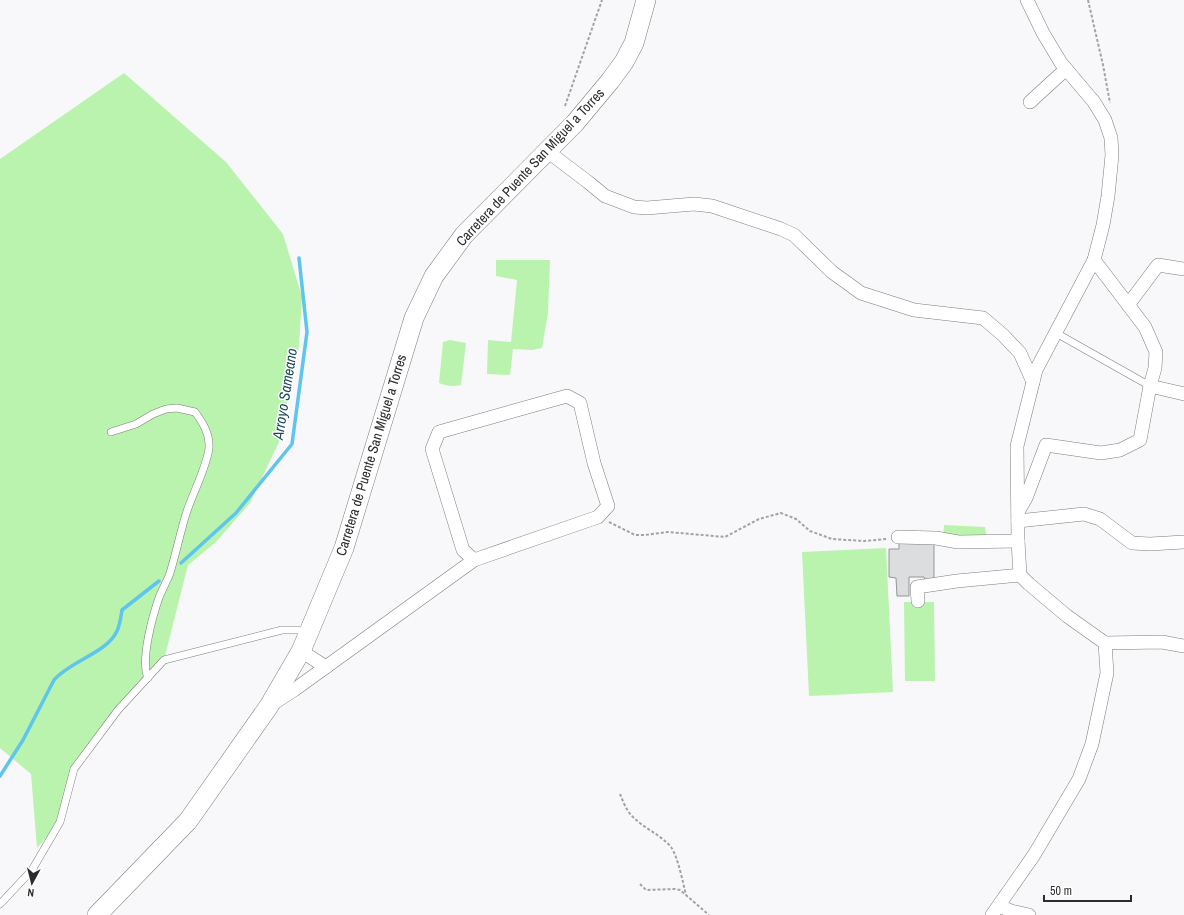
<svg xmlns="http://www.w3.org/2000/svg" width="1184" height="915" font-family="'Archivo Narrow',sans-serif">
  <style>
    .green { fill: #b9f3ae }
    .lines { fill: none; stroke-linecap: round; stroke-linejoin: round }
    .stream { stroke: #5fc5ed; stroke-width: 3.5 }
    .building { fill: #dcddde; stroke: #949596 }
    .lane-casing { stroke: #7d7d7f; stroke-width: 8 }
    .street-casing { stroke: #7d7d7f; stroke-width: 14 }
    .secondary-casing { stroke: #7d7d7f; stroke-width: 20 }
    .path { stroke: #a2a2a4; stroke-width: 2; stroke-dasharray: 3 2; stroke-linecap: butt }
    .lane { stroke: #fff; stroke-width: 7 }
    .street { stroke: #fff; stroke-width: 13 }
    .secondary { stroke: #fff; stroke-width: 19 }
    .labels { text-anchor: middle; stroke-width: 3; stroke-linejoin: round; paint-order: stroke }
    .street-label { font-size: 14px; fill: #2b2c2c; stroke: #fff }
    .water-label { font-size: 15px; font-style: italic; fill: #1c4859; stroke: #fff }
  </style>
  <rect width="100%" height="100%" fill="#f8f8fa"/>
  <!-- green -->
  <g class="green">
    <polygon points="124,73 226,162 283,234 302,297 299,346 279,442 250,503 216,542 188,565 164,660 74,769 60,822 37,848 31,774 0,748 0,159"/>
    <polygon points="496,260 550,260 548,313 542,348 532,350 513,349 510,375 487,374 488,340 511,342 517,280 496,276"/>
    <path d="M 450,340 L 466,343 L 461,385 C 453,387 446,386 439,383 L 443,342 Z"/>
    <polygon points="944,525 985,527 987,542 943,539"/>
    <polygon points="886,548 893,692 809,696 802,552"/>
    <polygon points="904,602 934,602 935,681 905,681"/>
  </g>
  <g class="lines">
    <!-- stream -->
    <g class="stream">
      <polyline points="181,563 236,513 292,444 307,332 299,258"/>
      <path d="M 0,776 L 23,740 L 54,680 C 70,661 107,653 117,631 C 120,625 121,616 122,610 L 159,581"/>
    </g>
  </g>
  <!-- building -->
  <polygon class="building" points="899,540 934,543 934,580 925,580 924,577 909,577 909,596 897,596 896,578 889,577 889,549 899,549"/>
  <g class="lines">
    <!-- lane casing -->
    <g class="lane-casing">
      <g id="lane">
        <polyline points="1056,333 1150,386"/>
        <path d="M 111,432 L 136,424 L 153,414 L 166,409 L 177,408 L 195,412 C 203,423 210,434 209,448 C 207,466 193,493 187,511 C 180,532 176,555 169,576 C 166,582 163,589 160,595 C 153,614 140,660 148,678"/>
        <polyline points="0,904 32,870 60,822 74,769 118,710 164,660 282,630 307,630"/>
      </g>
    </g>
    <!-- street casing -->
    <g class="street-casing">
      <g id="street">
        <polyline points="1030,102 1066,69"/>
        <polyline points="547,151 588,182 605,196 634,207 647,208 694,204 712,206 781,229 794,235 832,272 861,293 914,310 983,318 1003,335 1020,353 1033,382"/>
        <polyline points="1094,260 1145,327 1156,352 1155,368 1150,386 1184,394"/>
        <polyline points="1128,305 1158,265 1184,269"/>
        <polyline points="1018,512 1026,498 1046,445 1101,453 1120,450 1140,440 1150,386"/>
        <polyline points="1018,521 1084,514 1100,519 1132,543 1150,544 1184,542"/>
        <polyline points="898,537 936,538 958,542 1018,541"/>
        <polyline points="918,601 917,587 957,581 1020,575"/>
        <polyline points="1105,643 1162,642 1184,646"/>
        <polyline points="301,651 326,667"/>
        <polyline points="271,705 294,690 474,560 598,517 608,506 594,463 580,403 567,396 439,432 432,449 463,550 474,560"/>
        <polyline points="999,906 1011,911 1029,915"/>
        <polyline points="992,915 1034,855 1079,779 1092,744 1107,673 1105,643 1067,616 1029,584 1020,575 1018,541 1017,446 1036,370 1094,260 1103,225 1108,196 1112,155 1111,138 1105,120 1094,102 1061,63 1043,33 1027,0"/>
      </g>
    </g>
    <!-- secondary casing -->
    <g class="secondary-casing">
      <polyline id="secondary" points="97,915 188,821 269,706 301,651 344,548 414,318 434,276 464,235 575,123 610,81 624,62 634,43 646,0"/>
    </g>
    <!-- path -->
    <g class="path">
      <polyline points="1088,0 1103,65 1110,103"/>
      <polyline points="565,106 602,0"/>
      <polyline points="609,522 635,535 645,535 668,532 725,537 759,519 781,513 796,519 810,531 832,539 864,541 887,539"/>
      <path d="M 620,794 C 623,801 626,810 632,816 C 643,828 660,834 671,847 C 678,857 683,883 686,895"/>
      <polyline points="640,884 646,890 675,889 680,890 709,915"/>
    </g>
    <!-- lane -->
    <use href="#lane" class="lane"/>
    <!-- street -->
    <use href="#street" class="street"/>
    <!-- secondary -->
    <use href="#secondary" class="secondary"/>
  </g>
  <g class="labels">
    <!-- street labels -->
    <g class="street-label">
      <text transform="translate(530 167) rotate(-47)" y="5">Carretera de Puente San Miguel a Torres</text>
      <text transform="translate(371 455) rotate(-73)" y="5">Carretera de Puente San Miguel a Torres</text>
    </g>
    <!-- water labels -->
    <g class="water-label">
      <text transform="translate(285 394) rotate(-81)" y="5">Arroyo Sameano</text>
    </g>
  </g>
  <!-- north arrow -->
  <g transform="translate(32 883) rotate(187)" stroke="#ffffff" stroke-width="3" paint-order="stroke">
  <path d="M0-3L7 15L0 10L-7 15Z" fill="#2b2c2c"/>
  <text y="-6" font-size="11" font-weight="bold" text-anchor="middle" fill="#2b2c2c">N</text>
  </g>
  <!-- scale -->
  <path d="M1044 895v6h87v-6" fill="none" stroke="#2b2c2c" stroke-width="2"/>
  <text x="1050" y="895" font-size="12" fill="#2b2c2c" stroke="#ffffff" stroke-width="3" paint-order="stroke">50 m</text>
</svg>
